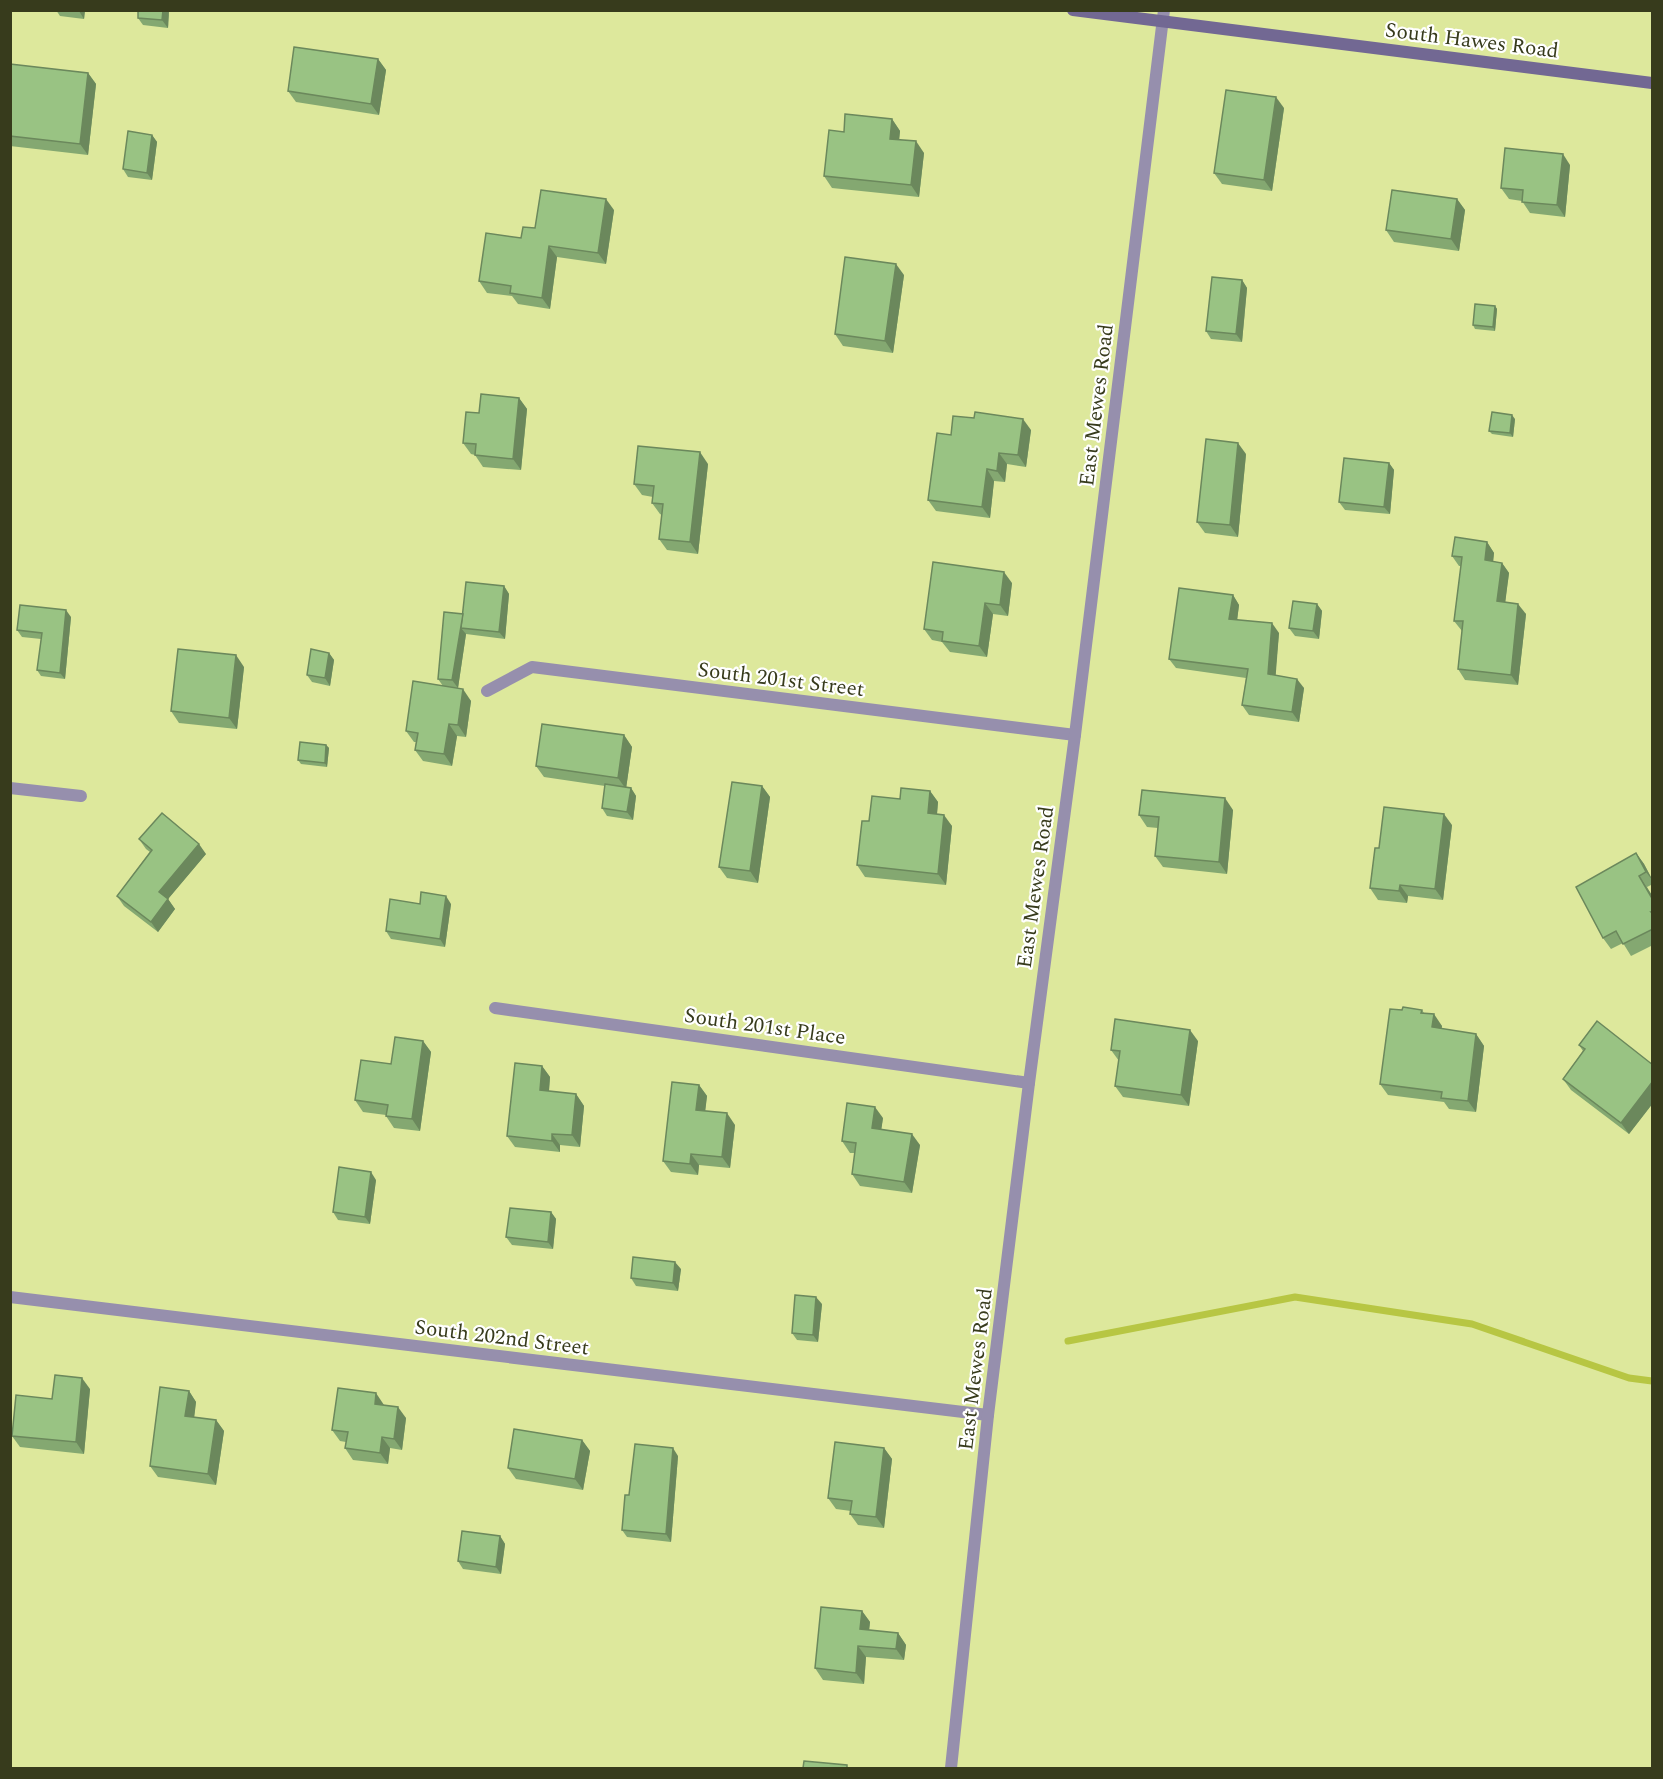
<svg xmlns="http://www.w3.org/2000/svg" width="1663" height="1779" font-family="Spectral,serif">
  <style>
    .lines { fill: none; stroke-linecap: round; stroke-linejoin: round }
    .stream { stroke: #b7c643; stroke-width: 7 }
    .street { stroke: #968fad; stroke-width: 12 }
    .secondary { stroke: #726893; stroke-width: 12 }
    .wall { fill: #84a871 }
    .shaded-wall { fill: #6b885c }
    .building { fill: #99c383; stroke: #6b885c; stroke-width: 1.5 }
    .labels { text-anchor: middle; stroke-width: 4.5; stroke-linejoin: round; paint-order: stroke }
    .street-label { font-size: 21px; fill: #373b1c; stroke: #fff }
  </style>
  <rect width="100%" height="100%" fill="#dde89c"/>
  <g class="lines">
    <!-- stream -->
    <polyline class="stream" points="1068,1341 1295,1297 1472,1324 1629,1378 1652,1381"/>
    <!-- street -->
    <g class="street">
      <polyline points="487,691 532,667 1075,735"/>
      <polyline points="10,788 81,796"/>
      <polyline points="495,1008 1029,1083"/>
      <polyline points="10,1297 988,1415"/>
      <polyline points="951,1768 988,1415 1029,1083 1075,735 1164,10"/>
    </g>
    <!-- secondary -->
    <polyline class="secondary" points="1073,10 1652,83"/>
  </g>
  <!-- wall -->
  <g class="wall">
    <polygon points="56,10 85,10 84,19 60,16"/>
    <polygon points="138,10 169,10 168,28 143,25 138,18"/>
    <polygon points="378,59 386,70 379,115 296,102 288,91"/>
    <polygon points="10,64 88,73 96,84 88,155 10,146"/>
    <polygon points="1284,108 1272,191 1222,184 1214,173"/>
    <polygon points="892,119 900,131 899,140 924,153 919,197 832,188 824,176 844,132"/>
    <polygon points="152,135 157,142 152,180 128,177 123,169"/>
    <polygon points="1570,165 1565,217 1530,213 1522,201 1509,199 1501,188"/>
    <polygon points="1457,199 1465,210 1459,251 1394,242 1386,230"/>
    <polygon points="614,210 606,264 557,257 550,309 518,304 512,296 487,293 479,281 521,238 535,228"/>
    <polygon points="904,275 893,353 843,346 835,334"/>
    <polygon points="1242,280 1247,288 1242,342 1211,339 1206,331"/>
    <polygon points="1495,306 1497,309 1495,331 1475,329 1473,325"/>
    <polygon points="519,398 527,409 521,470 483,467 475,455 471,454 463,443"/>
    <polygon points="1515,419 1513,437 1492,434 1489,431"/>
    <polygon points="1031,430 1026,467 1007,464 1005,482 994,481 990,518 936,511 928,500 951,435"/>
    <polygon points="1246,454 1238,537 1205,533 1197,522"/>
    <polygon points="1389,463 1394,470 1390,514 1345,510 1339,502"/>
    <polygon points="708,464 698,554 667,550 659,539 662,515 660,514 652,503 653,497 642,495 634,484"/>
    <polygon points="1487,542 1494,553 1493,562 1502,563 1509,573 1505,602 1526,614 1518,685 1465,680 1458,669 1462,631 1454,621 1461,566 1459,566 1452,556"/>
    <polygon points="1012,583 1008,616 993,614 987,657 950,652 942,642 932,640 924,629"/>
    <polygon points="504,586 509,594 505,639 466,634 458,688 471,701 466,737 457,736 452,766 423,761 415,750 416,742 414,742 406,731 443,686 438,679 463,615"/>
    <polygon points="1233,595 1239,605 1237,620 1279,633 1275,676 1304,688 1299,722 1249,715 1242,705 1246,678 1176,668 1169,659"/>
    <polygon points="1317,604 1322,611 1319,639 1295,636 1289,628"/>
    <polygon points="71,617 65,679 41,676 37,670 41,639 22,637 17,630"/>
    <polygon points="329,653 334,660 330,686 312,682 307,675"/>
    <polygon points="244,667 237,729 179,723 171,711"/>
    <polygon points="624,735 632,747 626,788 631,788 636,796 633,820 607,816 602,808 605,786 544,777 536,766"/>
    <polygon points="326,745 329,748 327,767 301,764 298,760"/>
    <polygon points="762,786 770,797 758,883 727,878 719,867"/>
    <polygon points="930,791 938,802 937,814 952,826 946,885 865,877 857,865 869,821 900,799"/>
    <polygon points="1233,810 1227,874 1163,867 1155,856 1158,828 1147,827 1139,815"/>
    <polygon points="1452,825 1443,900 1408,896 1407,903 1378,900 1370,888 1379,848"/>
    <polygon points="139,839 206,854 168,899 175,909 158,932 124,906 117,896 150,852 146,849"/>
    <polygon points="1636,853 1644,864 1653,881 1653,884 1647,887 1653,897 1653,945 1631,956 1623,943 1611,949 1603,938"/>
    <polygon points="420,904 451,904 445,947 391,939 386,931"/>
    <polygon points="1402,1010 1422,1010 1424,1013 1442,1026 1441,1029 1476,1034 1484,1046 1476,1112 1449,1109 1444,1102 1388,1095 1380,1084"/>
    <polygon points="423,1041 431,1052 420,1131 394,1128 386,1116 386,1115 363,1112 355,1100 391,1064"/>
    <polygon points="1198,1041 1189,1106 1123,1097 1115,1086 1119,1061 1111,1050"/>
    <polygon points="1579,1045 1653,1065 1653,1103 1629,1134 1571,1090 1563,1079 1583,1051"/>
    <polygon points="542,1066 550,1077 549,1091 576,1094 584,1106 580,1147 560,1145 560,1152 515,1147 507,1136"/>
    <polygon points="699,1085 707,1096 705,1111 735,1125 730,1168 699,1165 698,1175 671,1172 663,1161"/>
    <polygon points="883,1118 881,1129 920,1145 912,1193 860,1186 852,1174 855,1153 850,1153 842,1141"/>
    <polygon points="376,1180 370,1224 338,1220 333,1212"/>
    <polygon points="551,1212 556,1219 553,1249 512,1245 506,1237"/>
    <polygon points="681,1269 678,1291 636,1286 631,1278"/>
    <polygon points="822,1304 818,1342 797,1340 792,1333"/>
    <polygon points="90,1389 84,1454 20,1447 12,1436 52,1399"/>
    <polygon points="189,1391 196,1402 194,1417 216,1420 224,1431 216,1485 158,1477 150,1466"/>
    <polygon points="384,1405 406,1418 402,1450 390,1448 388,1464 353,1460 345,1448 346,1442 340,1441 332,1430"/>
    <polygon points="582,1440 590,1451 583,1490 516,1479 508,1468"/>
    <polygon points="884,1448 892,1459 884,1528 858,1525 850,1514 851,1511 836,1509 828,1498"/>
    <polygon points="678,1456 671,1542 627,1537 622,1530 629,1495"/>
    <polygon points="500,1536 505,1544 501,1574 463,1569 458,1561"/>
    <polygon points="862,1611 870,1622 869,1630 898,1633 906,1645 904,1660 866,1657 864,1684 823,1680 815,1668"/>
  </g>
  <!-- shaded-wall -->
  <g class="shaded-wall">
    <polygon points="79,10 85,10 84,19 79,11"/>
    <polygon points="163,10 169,10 168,28 162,20"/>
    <polygon points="378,59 386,70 379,115 371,104"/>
    <polygon points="88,73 96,84 88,155 80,144"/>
    <polygon points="1276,97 1284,108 1272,191 1264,180"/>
    <polygon points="892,119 900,131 898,150 890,139"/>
    <polygon points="152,135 157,142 152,180 147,173"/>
    <polygon points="916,141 924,153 919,197 911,185"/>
    <polygon points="1563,154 1570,165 1565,217 1557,205"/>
    <polygon points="606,199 614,210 606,264 598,253"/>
    <polygon points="1457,199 1465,210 1459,251 1451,239"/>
    <polygon points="549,246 557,257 550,309 542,298"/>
    <polygon points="896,264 904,275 893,353 885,341"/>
    <polygon points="1242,280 1247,288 1242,342 1236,334"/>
    <polygon points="1495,306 1497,309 1495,331 1493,327"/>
    <polygon points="519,398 527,409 521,470 513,459"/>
    <polygon points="1512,415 1515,419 1513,437 1510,433"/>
    <polygon points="1023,419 1031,430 1026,467 1018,455"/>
    <polygon points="1238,443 1246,454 1238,537 1230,525"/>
    <polygon points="700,452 708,464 698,554 690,542"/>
    <polygon points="999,453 1007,464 1005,482 997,471"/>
    <polygon points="1389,463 1394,470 1390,514 1384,507"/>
    <polygon points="987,469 994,481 990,518 982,507"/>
    <polygon points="1487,542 1494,553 1492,571 1485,560"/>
    <polygon points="1502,563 1509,573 1504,612 1497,601"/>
    <polygon points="1004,572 1012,583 1008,616 1000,605"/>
    <polygon points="504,586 509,594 505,639 499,632"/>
    <polygon points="1233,595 1239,605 1236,629 1229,619"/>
    <polygon points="985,603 993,614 987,657 979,646"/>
    <polygon points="1317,604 1322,611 1319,639 1313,631"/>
    <polygon points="1518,604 1526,614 1518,685 1511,675"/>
    <polygon points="66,610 71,617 65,679 60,673"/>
    <polygon points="463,614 461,628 466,634 458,688 452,680"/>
    <polygon points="1272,623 1279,633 1275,684 1268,674"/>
    <polygon points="329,653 334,660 330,686 325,678"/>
    <polygon points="236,655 244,667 237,729 229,718"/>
    <polygon points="1297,679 1304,688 1299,722 1292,712"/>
    <polygon points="463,689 471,701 466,737 458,725"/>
    <polygon points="449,724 457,736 452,766 444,754"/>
    <polygon points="624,735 632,747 626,789 618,778"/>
    <polygon points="326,745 329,748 327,767 325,763"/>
    <polygon points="762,786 770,797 758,883 750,871"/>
    <polygon points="631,788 636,796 633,820 627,812"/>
    <polygon points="930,791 938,802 936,825 928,813"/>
    <polygon points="1225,798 1233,810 1227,874 1219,862"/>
    <polygon points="1444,814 1452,825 1443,900 1435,889"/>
    <polygon points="944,815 952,826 946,885 938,874"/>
    <polygon points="199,844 206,854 168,899 175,909 158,932 151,922 159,892"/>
    <polygon points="1636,853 1644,864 1653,881 1646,872"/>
    <polygon points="1639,876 1653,897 1653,900"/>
    <polygon points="1400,885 1408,896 1407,903 1399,891"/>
    <polygon points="446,896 451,904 445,947 440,939"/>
    <polygon points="1434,1014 1442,1026 1440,1039 1432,1027"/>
    <polygon points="1190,1030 1198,1041 1189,1106 1181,1095"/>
    <polygon points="1476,1034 1484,1046 1476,1112 1468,1101"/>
    <polygon points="423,1041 431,1052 420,1131 412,1119"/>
    <polygon points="542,1066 550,1077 548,1102 540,1090"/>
    <polygon points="1653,1081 1653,1103 1629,1134 1621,1123"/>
    <polygon points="699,1085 707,1096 704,1121 696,1110"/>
    <polygon points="576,1094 584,1106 580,1147 572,1135"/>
    <polygon points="875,1107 883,1118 880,1139 872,1128"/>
    <polygon points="727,1113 735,1125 730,1168 722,1157"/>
    <polygon points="552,1134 560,1145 560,1152 552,1141"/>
    <polygon points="912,1134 920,1145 912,1193 904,1182"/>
    <polygon points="691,1154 699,1165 698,1175 690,1164"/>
    <polygon points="371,1172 376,1180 370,1224 365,1217"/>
    <polygon points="551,1212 556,1219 553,1249 548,1242"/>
    <polygon points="675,1262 681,1269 678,1291 673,1283"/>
    <polygon points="816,1297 822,1304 818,1342 813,1335"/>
    <polygon points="82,1378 90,1389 84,1454 76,1442"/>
    <polygon points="189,1391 196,1402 193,1427 185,1416"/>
    <polygon points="376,1393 384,1405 375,1404"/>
    <polygon points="398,1407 406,1418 402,1450 394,1439"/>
    <polygon points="216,1420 224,1431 216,1485 208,1474"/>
    <polygon points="382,1437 390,1448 388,1464 380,1453"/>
    <polygon points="582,1440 590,1451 583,1490 575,1479"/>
    <polygon points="673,1448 678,1456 671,1542 666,1534"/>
    <polygon points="884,1448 892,1459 884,1528 876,1517"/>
    <polygon points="500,1536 505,1544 501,1574 496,1567"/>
    <polygon points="862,1611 870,1622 868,1640 860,1629"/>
    <polygon points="898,1633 906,1645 904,1660 896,1649"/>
    <polygon points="858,1646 866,1657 864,1684 856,1673"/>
  </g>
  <!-- building -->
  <g class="building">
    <polygon points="138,10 163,10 162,20 138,18"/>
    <polygon points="294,47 378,59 371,104 288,91"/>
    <polygon points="10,64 88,73 80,144 10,136"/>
    <polygon points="1226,90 1276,97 1264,180 1214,173"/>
    <polygon points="845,114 892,119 890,139 916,141 911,185 824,176 829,130 844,132"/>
    <polygon points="128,131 152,135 147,173 123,169"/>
    <polygon points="1505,148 1563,154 1557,205 1522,202 1523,190 1501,188"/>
    <polygon points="541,190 606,199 598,253 549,246 542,298 510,293 511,286 479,281 486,233 521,238 523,227 535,228"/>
    <polygon points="1392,190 1457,199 1451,239 1386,230"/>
    <polygon points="845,257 896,264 885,341 835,334"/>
    <polygon points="1212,277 1242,280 1236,334 1206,331"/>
    <polygon points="1475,304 1495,306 1493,327 1473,325"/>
    <polygon points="481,394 519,398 513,459 475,455 476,444 463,443 466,412 479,413"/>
    <polygon points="975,412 1023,419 1018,455 999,453 997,471 987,469 982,507 928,500 937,433 951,435 953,416 974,418"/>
    <polygon points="1492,412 1512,415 1510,433 1489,431"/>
    <polygon points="1206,439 1238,443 1230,525 1197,522"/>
    <polygon points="638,446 700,452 690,542 659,539 663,504 652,503 654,486 634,484"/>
    <polygon points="1344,458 1389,463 1384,507 1339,502"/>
    <polygon points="1455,537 1487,542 1485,560 1502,563 1497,601 1518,604 1511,675 1458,669 1463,621 1454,621 1462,557 1452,556"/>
    <polygon points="933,562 1004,572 1000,605 985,603 979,646 942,641 943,632 924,629"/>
    <polygon points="466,582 504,586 499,632 461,628"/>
    <polygon points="1179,588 1233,595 1229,619 1272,623 1268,674 1297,679 1292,712 1242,705 1248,669 1169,659"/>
    <polygon points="1293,601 1317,604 1313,631 1289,628"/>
    <polygon points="20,605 66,610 60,673 37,670 42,633 17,630"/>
    <polygon points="444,612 463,614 452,680 438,679"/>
    <polygon points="178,649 236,655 229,718 171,711"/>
    <polygon points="311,649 329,653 325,678 307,675"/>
    <polygon points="413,681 463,689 458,725 449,724 444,754 415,750 418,733 406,731"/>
    <polygon points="542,724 624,735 618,778 536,766"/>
    <polygon points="300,742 326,745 325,763 298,760"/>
    <polygon points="732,782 762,786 750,871 719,867"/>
    <polygon points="605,784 631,788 627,812 602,808"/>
    <polygon points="901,788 930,791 928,813 944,815 938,874 857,865 862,821 869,821 872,796 900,799"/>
    <polygon points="1142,790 1225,798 1219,862 1155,856 1159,817 1139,815"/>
    <polygon points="1384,807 1444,814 1435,889 1400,885 1399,891 1370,888 1375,848 1379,848"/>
    <polygon points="162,813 199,844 159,892 168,899 151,922 117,896 152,850 139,839"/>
    <polygon points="1636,853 1646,872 1639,876 1653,900 1653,912 1651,912 1653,914 1653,929 1623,944 1616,931 1603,938 1576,887"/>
    <polygon points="421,892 446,896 440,939 386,931 390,899 420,904"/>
    <polygon points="1403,1007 1422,1010 1421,1013 1434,1014 1432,1027 1476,1034 1468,1101 1441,1098 1442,1092 1380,1084 1390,1009 1402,1010"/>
    <polygon points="1115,1019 1190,1030 1181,1095 1115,1086 1120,1051 1111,1050"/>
    <polygon points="1597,1021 1653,1065 1653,1081 1621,1123 1563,1079 1585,1049 1579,1045"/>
    <polygon points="395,1037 423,1041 412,1119 386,1116 388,1105 355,1100 361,1060 391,1064"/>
    <polygon points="515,1063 542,1066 540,1090 576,1094 572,1135 552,1134 552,1141 507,1136"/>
    <polygon points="672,1082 699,1085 696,1110 727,1113 722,1157 691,1154 690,1164 663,1161"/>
    <polygon points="847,1103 875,1107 872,1128 912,1134 904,1182 852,1174 856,1143 842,1141"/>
    <polygon points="339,1167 371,1172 365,1217 333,1212"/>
    <polygon points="510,1208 551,1212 548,1242 506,1237"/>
    <polygon points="633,1257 675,1262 673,1283 631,1278"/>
    <polygon points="795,1295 816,1297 813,1335 792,1333"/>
    <polygon points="55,1375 82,1378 76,1442 12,1436 16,1395 52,1399"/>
    <polygon points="160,1387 189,1391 185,1416 216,1420 208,1474 150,1466"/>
    <polygon points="338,1388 376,1393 375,1404 398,1407 394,1439 382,1437 380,1453 345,1448 348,1432 332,1430"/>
    <polygon points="514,1429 582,1440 575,1479 508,1468"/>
    <polygon points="835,1442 884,1448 876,1517 850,1514 852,1501 828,1498"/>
    <polygon points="635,1444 673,1448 666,1534 622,1530 625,1495 629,1495"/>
    <polygon points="462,1531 500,1536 496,1567 458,1561"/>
    <polygon points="821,1607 862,1611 860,1629 898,1633 896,1649 858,1646 856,1673 815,1668"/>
    <polygon points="804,1761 847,1765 847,1768 803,1768"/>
  </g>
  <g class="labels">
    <!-- street labels -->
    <g class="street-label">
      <text transform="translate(1472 40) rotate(7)" y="7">South Hawes Road</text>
      <text transform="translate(1096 405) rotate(-83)" y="7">East Mewes Road</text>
      <text transform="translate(781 679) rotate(7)" y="7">South 201st Street</text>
      <text transform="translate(1035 887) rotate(-82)" y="7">East Mewes Road</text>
      <text transform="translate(765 1026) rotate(8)" y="7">South 201st Place</text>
      <text transform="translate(502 1337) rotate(7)" y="7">South 202nd Street</text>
      <text transform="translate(975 1369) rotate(-83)" y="7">East Mewes Road</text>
    </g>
  </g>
  <!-- border -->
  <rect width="1663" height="1779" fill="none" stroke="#373b1c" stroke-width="24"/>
</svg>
